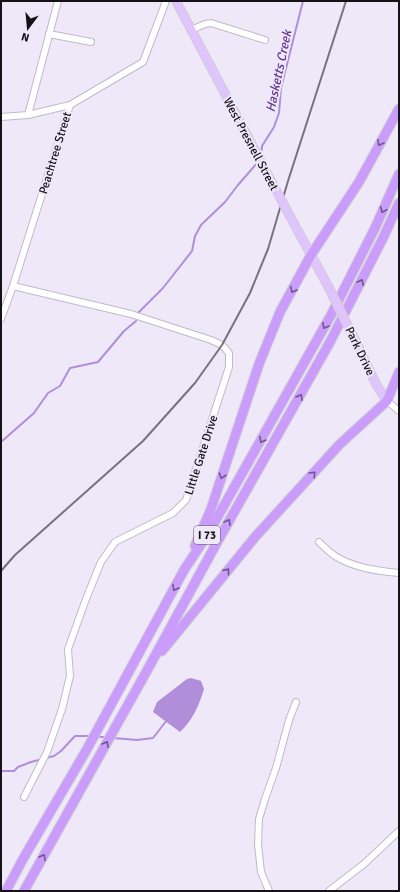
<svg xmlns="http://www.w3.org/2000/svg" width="400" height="892" font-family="Signika,sans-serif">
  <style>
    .water { fill: #b18eda }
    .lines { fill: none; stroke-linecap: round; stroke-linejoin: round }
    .stream { stroke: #b18eda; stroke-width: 2 }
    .minor-casing { stroke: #c1b9ca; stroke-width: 8 }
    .major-casing { stroke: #d0cfd1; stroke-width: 10 }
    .highway-casing { stroke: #d0cfd1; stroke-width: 11 }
    .minor { stroke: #fff; stroke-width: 6 }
    .major { stroke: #dfc4fe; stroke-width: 8 }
    .highway { stroke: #ca9dfd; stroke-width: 9 }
    .rail { stroke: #77727d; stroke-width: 2 }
    .major-bridge-casing { stroke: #d0cfd1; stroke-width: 10; stroke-linecap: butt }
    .major-bridge { stroke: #dfc4fe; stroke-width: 8 }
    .oneway { stroke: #6f578a }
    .labels { text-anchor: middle; stroke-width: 4; stroke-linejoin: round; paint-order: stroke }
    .shield { fill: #efe8f9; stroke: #56525b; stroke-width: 1 }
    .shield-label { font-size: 11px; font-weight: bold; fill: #141117 }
    .street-label { font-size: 12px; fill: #141117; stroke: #efe8f9 }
    .water-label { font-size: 13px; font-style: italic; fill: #653791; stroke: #efe8f9 }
  </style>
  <rect width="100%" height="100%" fill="#efe8f9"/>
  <!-- water -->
  <path class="water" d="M 191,678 L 201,681 L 204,689 C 199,705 193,720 180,732 L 153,712 L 157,702 L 187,679 Z"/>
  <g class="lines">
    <!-- stream -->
    <g class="stream">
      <polyline points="261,156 262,146 274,127 279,113 281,88 303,1"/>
      <polyline points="138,313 163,288 192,251 195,236 201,225 225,202 238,185 258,162"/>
      <polyline points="1,442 34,413 48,393 60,386 70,368 98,362 124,331 136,321"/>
      <polyline points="97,737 106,737"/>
      <polyline points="113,738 137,740 153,738 167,720"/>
      <polyline points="1,771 14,771 18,767 31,762 54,756 61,751 75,736 90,736"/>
    </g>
    <!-- minor casing -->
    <g class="minor-casing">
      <g id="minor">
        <polyline points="191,30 205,24 211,23 265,40"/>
        <polyline points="49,34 91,42"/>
        <polyline points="28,115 58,1"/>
        <polyline points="1,117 28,115 70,105 143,62 166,1"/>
        <polyline points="13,286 131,314 211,340 222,345 229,353 229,367 186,500 173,513 115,542 101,562 86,599 68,649 70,676 62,709 47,752 24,797"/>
        <polyline points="1,319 13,286 70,105"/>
        <polyline points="387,401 399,411"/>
        <path d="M 319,542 C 324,547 329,552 335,556 C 354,568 378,571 399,573"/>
        <polyline points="269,891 261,872 258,844 259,819 265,799 276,768 289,720 296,702"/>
        <polyline points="329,891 364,864 399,831"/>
      </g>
    </g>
    <!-- major casing -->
    <g class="major-casing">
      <g id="major">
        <polyline points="176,1 270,179"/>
        <polyline points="298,231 328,286"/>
        <polyline points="361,352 376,384 387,401"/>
      </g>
    </g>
    <!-- highway casing -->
    <g class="highway-casing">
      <g id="highway">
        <polyline points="195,546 211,509 259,364 280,312 311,255 359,182 399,109"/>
        <polyline points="162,651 255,537 340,444 387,401 399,372"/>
        <polyline points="6,891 23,859 87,749 184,570 208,534 331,315 375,228 399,174"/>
        <polyline points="24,891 149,667 215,546 330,342 383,238 399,203"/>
      </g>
    </g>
    <!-- minor -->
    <use href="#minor" class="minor"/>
    <!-- major -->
    <use href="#major" class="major"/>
    <!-- highway -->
    <use href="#highway" class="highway"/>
    <!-- rail -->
    <polyline class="rail" points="1,571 15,555 143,441 195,383 222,345 250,293 268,249 288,181 346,1"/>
    <!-- major-bridge casing -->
    <g class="major-bridge-casing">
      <g id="major-bridge">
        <polyline points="270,179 298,231"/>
        <polyline points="328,286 361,352"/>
      </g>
    </g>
    <!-- major-bridge -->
    <use href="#major-bridge" class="major-bridge"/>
  </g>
  <!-- one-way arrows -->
  <defs><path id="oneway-chevron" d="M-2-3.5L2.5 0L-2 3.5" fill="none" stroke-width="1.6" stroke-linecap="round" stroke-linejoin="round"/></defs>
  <g class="oneway">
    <use href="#oneway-chevron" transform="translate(380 143) rotate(119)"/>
    <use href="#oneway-chevron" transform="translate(383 210) rotate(114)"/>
    <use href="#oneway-chevron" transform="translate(361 282) rotate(-64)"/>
    <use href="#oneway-chevron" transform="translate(293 290) rotate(119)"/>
    <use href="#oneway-chevron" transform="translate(325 326) rotate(119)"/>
    <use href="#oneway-chevron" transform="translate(300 397) rotate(-61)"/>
    <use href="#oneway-chevron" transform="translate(262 440) rotate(120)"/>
    <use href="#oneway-chevron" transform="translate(313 474) rotate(-47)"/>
    <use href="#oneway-chevron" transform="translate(222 476) rotate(109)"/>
    <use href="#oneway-chevron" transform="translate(228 522) rotate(-60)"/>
    <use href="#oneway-chevron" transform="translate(227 571) rotate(-51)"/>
    <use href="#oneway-chevron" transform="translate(175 588) rotate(119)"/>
    <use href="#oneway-chevron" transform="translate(106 744) rotate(-61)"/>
    <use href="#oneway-chevron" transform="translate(43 857) rotate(-61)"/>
  </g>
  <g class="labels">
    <!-- shield labels -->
    <rect class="shield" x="194" y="526" width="26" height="18" rx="3"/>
    <g class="shield-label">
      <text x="207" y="539">I 73</text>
    </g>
    <!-- street labels -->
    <g class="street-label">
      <text transform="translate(251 144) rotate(62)" y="4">West Presnell Street</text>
      <text transform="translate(55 153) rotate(-73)" y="4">Peachtree Street</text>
      <text transform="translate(360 351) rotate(64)" y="4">Park Drive</text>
      <text transform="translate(201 455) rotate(-72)" y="4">Little Gate Drive</text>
    </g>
    <!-- water labels -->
    <g class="water-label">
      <text transform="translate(278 71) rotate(-78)" y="5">Hasketts Creek</text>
    </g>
  </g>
  <!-- border -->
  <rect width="400" height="892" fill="none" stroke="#141117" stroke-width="4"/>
  <!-- north arrow -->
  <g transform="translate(28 28) rotate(196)" stroke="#efe8f9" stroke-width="3" paint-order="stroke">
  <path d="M0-3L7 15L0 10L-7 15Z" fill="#141117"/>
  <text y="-6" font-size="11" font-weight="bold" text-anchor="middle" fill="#141117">N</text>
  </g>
</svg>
